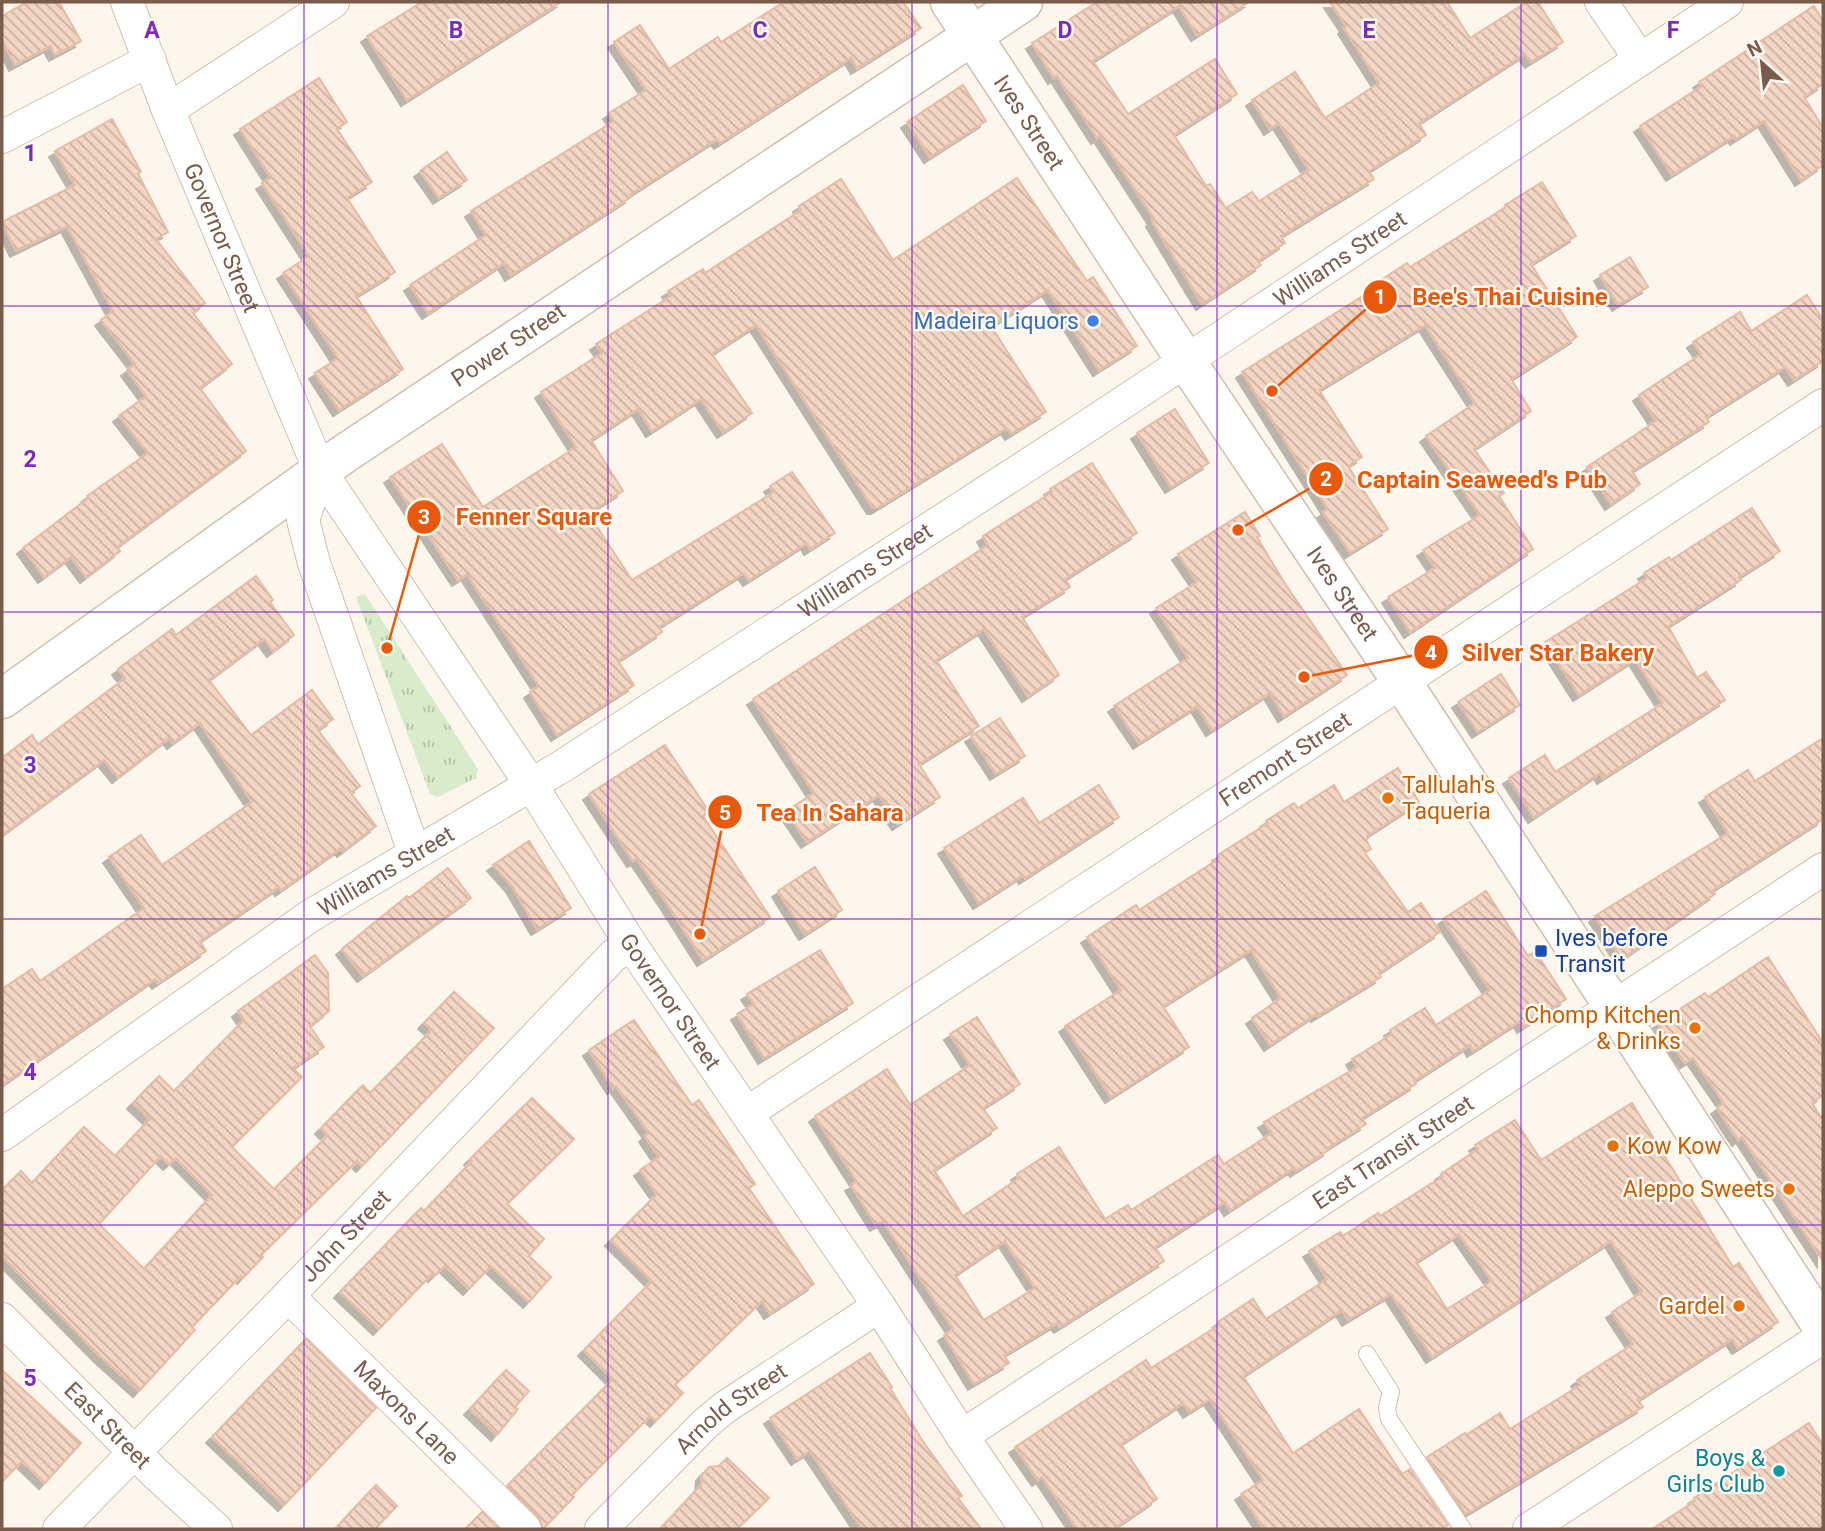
<svg xmlns="http://www.w3.org/2000/svg" width="1825" height="1531" font-family="Roboto,sans-serif">
  <style>
    .park { fill: url(#park-tufts) }
    .building { fill: url(#building-back-hatch); stroke: #e6bba3; stroke-width: 2; fill-rule: evenodd; filter: url(#shadow) }
    .lines { fill: none; stroke-linecap: round; stroke-linejoin: round }
    .service-casing { stroke: #d1beb0; stroke-width: 18 }
    .minor-casing { stroke: #d1beb0; stroke-width: 34 }
    .tertiary-casing { stroke: #d1beb0; stroke-width: 41 }
    .service { stroke: #fff; stroke-width: 16 }
    .minor { stroke: #fff; stroke-width: 32 }
    .tertiary { stroke: #fff; stroke-width: 38 }
    .grid { fill: none; stroke: #7b2cbf; stroke-width: 2; stroke-opacity: 0.55 }
    .shop-dot { fill: #3f7fe0; stroke: #fffaf3; stroke-width: 2.5 }
    .food-dot { fill: #e8710a; stroke: #fffaf3; stroke-width: 2.5 }
    .transit-dot { fill: #1a4fb4; stroke: #fffaf3; stroke-width: 2.5 }
    .culture-dot { fill: #0f9aa8; stroke: #fffaf3; stroke-width: 2.5 }
    .labels { text-anchor: middle; stroke-width: 5; stroke-linejoin: round; paint-order: stroke }
    .street-label { font-size: 23px; fill: #7a5c4d; stroke: #fffaf3 }
    .shop-label { font-size: 23px; fill: #366cbe; stroke: #fffaf3; text-anchor: end }
    .food-label { font-size: 23px; fill: #c56008; stroke: #fffaf3; text-anchor: end }
    .transit-label { font-size: 23px; fill: #164399; stroke: #fffaf3; text-anchor: start }
    .culture-label { font-size: 23px; fill: #0d838f; stroke: #fffaf3; text-anchor: end }
    .grid-label { font-size: 23px; text-anchor: middle; font-weight: bold; fill: #7b2cbf; stroke: #fffaf3; stroke-width: 5; stroke-linejoin: round; paint-order: stroke }
    .leader { fill: none; stroke: #e8590c; stroke-width: 2.5 }
    .callout-dot { fill: #e8590c; stroke: #fffaf3; stroke-width: 2.5 }
    .mark-label { font-size: 21px; text-anchor: middle; font-weight: bold; fill: #fff }
    .callout-label { font-size: 24px; text-anchor: middle; font-weight: bold; fill: #e8590c; stroke: #fffaf3; stroke-width: 5; stroke-linejoin: round; paint-order: stroke }
  </style>
  <defs>
    <pattern id="park-tufts" width="24" height="20" patternUnits="userSpaceOnUse" patternTransform="scale(1.75)"><rect width="24" height="20" fill="#d8ecc9"/><path d="M3 7l-1-3M5 7V3M7 7l1-3M15 17l-1-3M17 17v-4M19 17l1-3" fill="none" stroke="#b4c2a5"/></pattern>
    <pattern id="building-back-hatch" width="6" height="6" patternUnits="userSpaceOnUse" patternTransform="scale(1.75)"><rect width="6" height="6" fill="#f3d5c3"/><path d="M-1 5l2 2M0 0l6 6M5-1l2 2" fill="none" stroke="#cab0a1"/></pattern>
    <filter id="shadow"><feDropShadow dx="-6" dy="6" stdDeviation="0" flood-color="#0004"/></filter>
  </defs>
  <rect width="100%" height="100%" fill="#fdf6ec"/>
  <!-- park -->
  <polygon class="park" points="365,594 478,769 476,778 438,797 430,794 356,597"/>
  <!-- building -->
  <g class="building">
    <polygon points="27,2 59,2 81,41 55,55 50,46 15,65 2,40 2,16"/>
    <polygon points="422,2 561,2 407,100 367,36"/>
    <polygon points="784,2 903,2 921,28 857,68 851,58 720,143 717,139 630,195 631,197 511,275 504,263 428,313 410,285 486,235 471,211 614,121 609,113 646,90 614,42 640,25 669,69 718,37 721,42"/>
    <polygon points="1097,2 1249,2 1197,35 1179,6 1093,61 1128,114 1215,59 1237,94 1174,135 1206,186 1210,184 1226,208 1252,192 1259,201 1309,170 1279,123 1270,129 1252,100 1295,72 1325,118 1379,83 1344,28 1346,26 1330,2 1447,2 1470,38 1527,2 1538,2 1563,42 1531,62 1525,54 1419,123 1426,135 1369,171 1374,179 1281,236 1285,243 1258,261 1261,265 1202,304 1152,221 1154,219 1100,136 1097,138 1057,76 1054,78 1032,43"/>
    <polygon points="1814,6 1823,21 1823,84 1804,97 1823,128 1823,165 1801,180 1764,121 1736,139 1734,136 1672,175 1640,126 1702,86 1699,82"/>
    <polygon points="319,78 347,122 337,129 372,182 347,198 395,272 356,296 403,369 339,410 315,373 338,358 283,273 309,256 262,183 271,178 240,129"/>
    <polygon points="963,85 986,121 930,157 907,122"/>
    <polygon points="112,119 141,172 138,174 168,232 156,239 205,303 193,313 232,364 200,388 246,451 117,547 120,551 86,577 71,557 44,577 23,548 88,498 87,496 148,453 119,416 146,396 127,370 135,364 101,320 113,311 67,226 16,251 2,222 75,185 55,151"/>
    <polygon points="447,152 467,180 439,198 420,171"/>
    <polygon points="1017,178 1087,281 1093,277 1137,346 1099,370 1048,290 991,326 1046,412 1011,434 1007,428 877,508 873,508 756,325 712,354 752,413 723,432 701,399 652,431 638,409 591,440 623,491 588,513 632,580 774,492 770,486 792,472 835,533 810,549 807,543 749,580 744,573 659,627 662,632 618,661 634,685 557,735 530,692 539,686 467,574 458,580 390,477 442,444 483,507 576,447 541,392 602,353 596,344 671,296 668,291 703,269 705,273 801,210 799,206 841,179 893,260"/>
    <polygon points="1542,182 1576,236 1531,264 1577,337 1511,379 1531,411 1474,449 1504,493 1499,496 1533,549 1410,632 1388,597 1435,568 1423,550 1480,515 1426,436 1475,403 1425,325 1319,390 1362,457 1348,466 1388,529 1350,553 1323,512 1328,509 1242,372 1372,290 1370,287 1407,263 1410,267 1506,207 1505,205"/>
    <polygon points="1630,257 1648,287 1618,305 1600,275"/>
    <polygon points="1807,295 1823,320 1823,361 1794,380 1785,367 1706,417 1709,422 1632,471 1640,484 1611,504 1587,467 1656,421 1639,395 1701,354 1693,342 1740,312 1751,331"/>
    <polygon points="1175,409 1209,463 1171,487 1137,433"/>
    <polygon points="1092,463 1137,533 1065,579 1070,587 1022,617 1059,675 1028,696 984,629 936,660 979,726 919,764 940,797 898,824 879,795 807,842 786,811 814,793 753,699 988,545 983,536 1052,492 1050,489"/>
    <polygon points="1752,508 1780,551 1739,577 1741,580 1668,626 1697,678 1706,672 1725,700 1603,778 1600,773 1534,817 1509,778 1545,755 1555,772 1663,703 1635,659 1579,695 1545,642 1647,578 1644,573 1669,557 1671,560"/>
    <polygon points="1245,512 1260,536 1257,537 1282,579 1347,675 1284,716 1270,693 1212,730 1197,706 1139,743 1114,706 1188,658 1156,608 1197,582 1178,554"/>
    <polygon points="256,576 273,600 270,602 294,635 273,651 264,639 209,680 251,735 312,690 333,719 318,730 360,786 351,793 376,826 343,851 341,848 281,890 279,887 200,941 206,951 158,983 155,979 2,1085 2,989 32,969 40,981 144,908 109,857 141,835 162,865 252,802 200,723 173,743 169,738 118,777 104,760 2,835 2,758 32,735 38,744 125,678 118,669 172,629 176,635"/>
    <polygon points="1501,674 1520,705 1478,732 1458,702"/>
    <polygon points="1000,718 1025,756 996,774 971,736"/>
    <polygon points="1823,738 1823,819 1713,890 1715,894 1622,959 1595,916 1728,833 1705,797 1748,770 1755,781"/>
    <polygon points="665,745 709,812 703,816 770,917 703,960 666,902 637,859 633,861 589,794"/>
    <polygon points="1398,768 1419,802 1367,836 1368,838 1366,840 1371,849 1365,853 1408,912 1421,903 1440,932 1379,973 1381,977 1317,1016 1316,1014 1270,1045 1252,1018 1281,998 1251,950 1163,1006 1189,1047 1111,1097 1065,1026 1121,990 1087,937 1136,905 1139,910 1220,858 1218,855 1268,823 1266,821 1294,803 1298,808 1334,785 1344,802"/>
    <polygon points="1099,785 1119,817 1025,878 1023,875 979,903 944,848 1023,798 1039,823"/>
    <polygon points="529,841 571,908 537,929 512,886 493,865"/>
    <polygon points="815,867 842,910 805,934 778,891"/>
    <polygon points="448,868 471,898 363,976 342,949 407,896 409,898"/>
    <path d="M 1486,891 L 1528,956 L 1535,951 L 1566,999 L 1523,1027 L 1520,1021 L 1473,1051 L 1470,1045 L 1414,1081 L 1416,1084 L 1362,1118 L 1366,1124 L 1328,1148 L 1329,1150 L 1296,1171 L 1294,1168 L 1230,1210 L 1225,1202 L 1155,1247 L 1164,1261 L 1060,1327 L 1057,1323 L 1004,1355 L 1009,1363 L 974,1384 L 944,1335 L 953,1329 L 883,1221 L 876,1225 L 851,1185 L 857,1182 L 815,1116 L 887,1069 L 910,1105 L 970,1065 L 950,1034 L 977,1017 L 1020,1084 L 983,1108 L 997,1128 L 934,1170 L 963,1216 L 1019,1178 L 1017,1174 L 1059,1147 L 1105,1219 L 1128,1205 L 1131,1210 L 1218,1155 L 1224,1164 L 1272,1133 L 1264,1122 L 1357,1067 L 1352,1059 L 1392,1034 L 1390,1030 L 1425,1008 L 1436,1025 L 1490,990 L 1443,919 ZM 1005,1241 L 1035,1288 L 984,1320 L 955,1275 Z"/>
    <polygon points="820,950 853,1003 764,1058 737,1014 754,1004 747,994"/>
    <path d="M 315,955 L 328,973 L 329,1011 L 310,1026 L 324,1047 L 293,1068 L 302,1077 L 232,1147 L 274,1189 L 328,1135 L 321,1128 L 363,1085 L 370,1093 L 432,1030 L 424,1023 L 454,992 L 494,1028 L 362,1166 L 357,1161 L 261,1255 L 263,1257 L 243,1278 L 241,1276 L 192,1327 L 195,1330 L 139,1391 L 99,1355 L 2,1256 L 2,1190 L 21,1171 L 32,1183 L 84,1127 L 115,1156 L 150,1119 L 133,1103 L 159,1076 L 174,1091 L 244,1020 L 238,1011 ZM 161,1156 L 169,1164 L 176,1158 L 212,1195 L 144,1269 L 99,1224 Z"/>
    <polygon points="1768,957 1823,1043 1823,1095 1812,1103 1823,1120 1823,1261 1742,1137 1738,1140 1717,1108 1724,1103 1693,1058 1685,1063 1658,1023 1705,993 1708,997"/>
    <polygon points="634,1020 692,1105 699,1100 755,1184 749,1188 814,1284 770,1313 762,1301 675,1385 683,1393 656,1421 650,1416 572,1495 574,1497 543,1529 538,1516 507,1486 613,1379 584,1350 652,1281 611,1240 657,1194 640,1170 659,1157 645,1136 649,1133 616,1086 613,1088 589,1050"/>
    <polygon points="532,1098 574,1139 507,1204 544,1239 529,1256 551,1277 529,1302 491,1266 469,1289 445,1266 434,1276 432,1274 379,1329 340,1292 421,1208 424,1211 472,1161 470,1159"/>
    <path d="M 1632,1103 L 1733,1267 L 1739,1263 L 1778,1322 L 1738,1348 L 1732,1339 L 1638,1400 L 1643,1407 L 1466,1514 L 1427,1457 L 1465,1433 L 1466,1435 L 1500,1413 L 1510,1429 L 1580,1385 L 1577,1380 L 1633,1344 L 1612,1312 L 1642,1292 L 1611,1241 L 1432,1357 L 1391,1294 L 1348,1320 L 1342,1310 L 1243,1376 L 1293,1453 L 1359,1409 L 1402,1474 L 1410,1469 L 1448,1525 L 1441,1529 L 1264,1529 L 1241,1494 L 1263,1480 L 1210,1399 L 1189,1412 L 1183,1403 L 1121,1444 L 1157,1499 L 1113,1529 L 1077,1529 L 1042,1477 L 1038,1480 L 1015,1447 L 1146,1360 L 1151,1368 L 1219,1325 L 1218,1322 L 1253,1299 L 1266,1319 L 1327,1279 L 1309,1251 L 1340,1232 L 1343,1236 L 1378,1213 L 1380,1216 L 1443,1176 L 1441,1174 L 1478,1149 L 1475,1145 L 1515,1120 L 1541,1160 ZM 1459,1234 L 1492,1281 L 1447,1309 L 1416,1262 Z"/>
    <polygon points="306,1339 376,1408 284,1505 212,1437"/>
    <polygon points="870,1353 892,1387 890,1388 922,1440 962,1496 958,1498 981,1529 862,1529 810,1451 797,1459 770,1418"/>
    <polygon points="2,1370 81,1443 45,1483 22,1461 2,1482"/>
    <polygon points="506,1370 529,1391 515,1407 518,1409 497,1435 470,1409"/>
    <polygon points="1809,1423 1823,1445 1823,1529 1652,1529 1695,1501 1694,1498"/>
    <polygon points="727,1458 769,1498 737,1529 660,1529 701,1485 702,1475 709,1467 719,1466"/>
    <polygon points="376,1485 397,1506 375,1529 335,1529"/>
    <polygon points="482,1512 499,1529 465,1529"/>
  </g>
  <g class="lines">
    <!-- service casing -->
    <g class="service-casing">
      <polyline id="service" points="1367,1354 1391,1392 1387,1408 1389,1419 1463,1529"/>
    </g>
    <!-- minor casing -->
    <g class="minor-casing">
      <g id="minor">
        <path id="s1" d="M 127,2 L 168,110 L 320,471 L 532,786 L 632,946 L 879,1306 L 962,1436 L 1026,1529"/>
        <polyline points="1601,2 1640,59"/>
        <polyline points="168,110 333,2"/>
        <polyline points="2,137 150,60"/>
        <polyline points="320,471 303,520 314,563 414,852"/>
        <path id="s2" d="M 747,1113 L 1823,405"/>
        <path id="s3" d="M 2,1135 L 310,916 L 561,767 L 1071,437 L 1727,2"/>
        <path id="s4" d="M 288,1296 L 525,1529"/>
        <path id="s5" d="M 2,1319 L 155,1473 L 216,1529"/>
        <path id="s6" d="M 962,1436 L 1823,869"/>
        <path id="s7" d="M 59,1529 L 288,1296 L 614,955 L 632,946"/>
        <path id="s8" d="M 601,1529 L 706,1423 L 724,1408 L 879,1306"/>
        <polyline points="1529,1529 1823,1337"/>
      </g>
    </g>
    <!-- tertiary casing -->
    <g class="tertiary-casing">
      <g id="tertiary">
        <path id="s9" d="M 950,2 L 1186,361 L 1402,682 L 1823,1328"/>
        <path id="s10" d="M 2,699 L 344,454 L 1023,2"/>
      </g>
    </g>
    <!-- service -->
    <use href="#service" class="service"/>
    <!-- minor -->
    <use href="#minor" class="minor"/>
    <!-- tertiary -->
    <use href="#tertiary" class="tertiary"/>
  </g>
  <!-- grid -->
  <path class="grid" d="M 304,2 L 304,1529M 608,2 L 608,1529M 912,2 L 912,1529M 1217,2 L 1217,1529M 1521,2 L 1521,1529M 2,306 L 1823,306M 2,612 L 1823,612M 2,919 L 1823,919M 2,1225 L 1823,1225"/>
  <!-- markers -->
  <circle class="shop-dot" cx="1093" cy="321" r="7"/>
  <g class="food-dot">
    <circle cx="1388" cy="798" r="7"/>
    <circle cx="1695" cy="1028" r="7"/>
    <circle cx="1613" cy="1146" r="7"/>
    <circle cx="1789" cy="1189" r="7"/>
    <circle cx="1739" cy="1306" r="7"/>
  </g>
  <rect class="transit-dot" x="1534" y="944" width="14" height="14" rx="3.5"/>
  <circle class="culture-dot" cx="1779" cy="1471" r="7"/>
  <g class="labels">
    <!-- street labels -->
    <g class="street-label">
      <text dy="8" stroke="none"><textPath href="#s9" startOffset="144">Ives Street</textPath></text>
      <text dy="8" stroke="none"><textPath href="#s1" startOffset="254">Governor Street</textPath></text>
      <text dy="8" stroke="none"><textPath href="#s3" startOffset="1600">Williams Street</textPath></text>
      <text dy="8" stroke="none"><textPath href="#s10" startOffset="618">Power Street</textPath></text>
      <text dy="8" stroke="none"><textPath href="#s3" startOffset="1032">Williams Street</textPath></text>
      <text dy="8" stroke="none"><textPath href="#s9" startOffset="710">Ives Street</textPath></text>
      <text dy="8" stroke="none"><textPath href="#s2" startOffset="644">Fremont Street</textPath></text>
      <text dy="8" stroke="none"><textPath href="#s3" startOffset="466">Williams Street</textPath></text>
      <text dy="8" stroke="none"><textPath href="#s1" startOffset="1143">Governor Street</textPath></text>
      <text dy="8" stroke="none"><textPath href="#s6" startOffset="516">East Transit Street</textPath></text>
      <text dy="8" stroke="none"><textPath href="#s7" startOffset="410">John Street</textPath></text>
      <text dy="8" stroke="none"><textPath href="#s8" startOffset="178">Arnold Street</textPath></text>
      <text dy="8" stroke="none"><textPath href="#s4" startOffset="166">Maxons Lane</textPath></text>
      <text dy="8" stroke="none"><textPath href="#s5" startOffset="150">East Street</textPath></text>
    </g>
    <!-- shop labels -->
    <g class="shop-label">
      <text x="1079" y="329">Madeira Liquors</text>
    </g>
    <!-- food labels -->
    <g class="food-label">
      <text x="1402" y="793" text-anchor="start">Tallulah's<tspan x="1402" dy="26">Taqueria</tspan></text>
      <text x="1681" y="1023">Chomp Kitchen<tspan x="1681" dy="26">&amp; Drinks</tspan></text>
      <text x="1627" y="1154" text-anchor="start">Kow Kow</text>
      <text x="1775" y="1197">Aleppo Sweets</text>
      <text x="1725" y="1314">Gardel</text>
    </g>
    <!-- transit labels -->
    <g class="transit-label">
      <text x="1555" y="946">Ives before<tspan x="1555" dy="26">Transit</tspan></text>
    </g>
    <!-- culture labels -->
    <g class="culture-label">
      <text x="1765" y="1466">Boys &amp;<tspan x="1765" dy="26">Girls Club</tspan></text>
    </g>
  </g>
  <g class="grid-label">
    <text x="152" y="38">A</text>
    <text x="456" y="38">B</text>
    <text x="760" y="38">C</text>
    <text x="1065" y="38">D</text>
    <text x="1369" y="38">E</text>
    <text x="1673" y="38">F</text>
    <text x="30" y="161">1</text>
    <text x="30" y="467">2</text>
    <text x="30" y="773">3</text>
    <text x="30" y="1080">4</text>
    <text x="30" y="1386">5</text>
  </g>
  <!-- callouts -->
  <path class="leader" d="M1272 391L1380 297M1238 530L1326 479M387 648L424 517M1304 677L1431 652M700 934L725 812"/>
  <g class="callout-dot">
    <circle cx="1272" cy="391" r="7"/>
    <circle cx="1238" cy="530" r="7"/>
    <circle cx="387" cy="648" r="7"/>
    <circle cx="1304" cy="677" r="7"/>
    <circle cx="700" cy="934" r="7"/>
    <circle cx="1380" cy="297" r="18"/>
    <circle cx="1326" cy="479" r="18"/>
    <circle cx="424" cy="517" r="18"/>
    <circle cx="1431" cy="652" r="18"/>
    <circle cx="725" cy="812" r="18"/>
  </g>
  <g class="mark-label">
    <text x="1380" y="304">1</text>
    <text x="1326" y="486">2</text>
    <text x="424" y="524">3</text>
    <text x="1431" y="660">4</text>
    <text x="725" y="820">5</text>
  </g>
  <g class="callout-label">
    <text x="1510" y="305">Bee's Thai Cuisine</text>
    <text x="1482" y="488">Captain Seaweed's Pub</text>
    <text x="534" y="525">Fenner Square</text>
    <text x="1558" y="661">Silver Star Bakery</text>
    <text x="830" y="821">Tea In Sahara</text>
  </g>
  <!-- border -->
  <rect width="1825" height="1531" fill="none" stroke="#7a5c4d" stroke-width="7"/>
  <!-- north arrow -->
  <g transform="translate(1762 63) rotate(333)" stroke="#fffaf3" stroke-width="5" paint-order="stroke">
  <path d="M0-5L12 26L0 18L-12 26Z" fill="#7a5c4d"/>
  <text y="-10" font-size="19" font-weight="bold" text-anchor="middle" fill="#7a5c4d">N</text>
  </g>
</svg>
